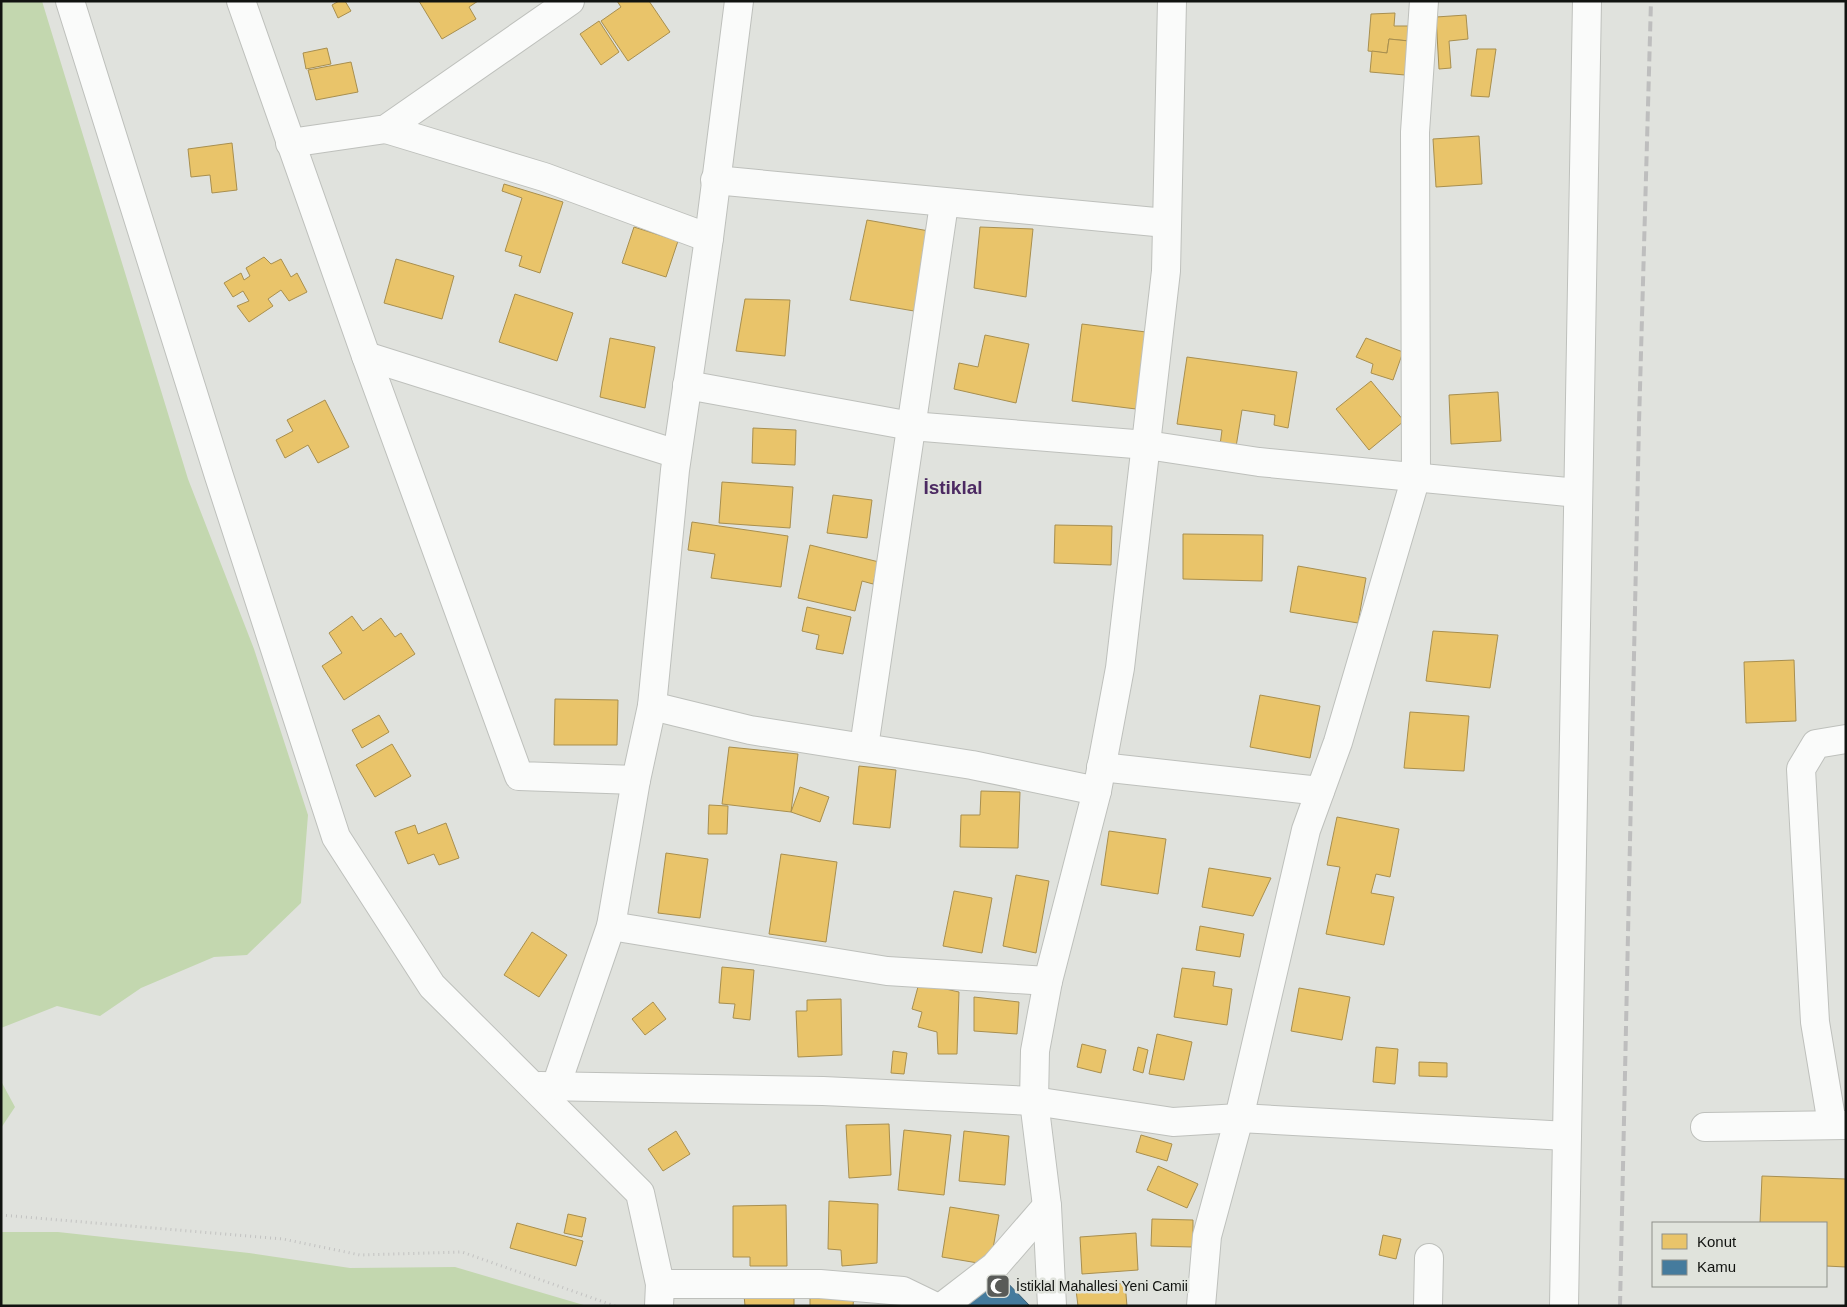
<svg xmlns="http://www.w3.org/2000/svg" width="1847" height="1307" font-family="Arial,sans-serif">
  <style>
    .green { fill: #c3d7af }
    .homes { fill: #e9c46a; stroke: #a88f4f }
    .public { fill: #457b9d; stroke: #355c73 }
    .lines { fill: none; stroke-linecap: round; stroke-linejoin: round }
    .minor-casing { stroke: #bec0bc; stroke-width: 30 }
    .path { stroke: #c2c2c1; stroke-width: 3; stroke-dasharray: 1 4; stroke-linecap: butt }
    .minor { stroke: #fafbfa; stroke-width: 28 }
    .rail { stroke: #bebebe; stroke-width: 4; stroke-dasharray: 10 5; stroke-linecap: butt }
    .labels { text-anchor: middle; stroke-width: 5; stroke-linejoin: round; paint-order: stroke }
    .poi-label { font-size: 14px; fill: #111310; stroke: #e0e3dc; text-anchor: start }
    .district-label { font-size: 19px; font-weight: bold; fill: #4c2a62; stroke: #e0e3dc }
  </style>
  <rect width="100%" height="100%" fill="#e0e2dd"/>
  <!-- green -->
  <g class="green">
    <polygon points="1,1 42,1 188,479 254,649 308,815 301,903 247,955 214,957 141,988 100,1016 57,1006 1,1028"/>
    <polygon points="1,1081 15,1107 1,1128"/>
    <polygon points="1,1232 58,1232 249,1253 350,1268 455,1267 587,1306 1,1306"/>
  </g>
  <!-- homes -->
  <g class="homes">
    <polygon points="339,1 345,1 351,11 338,18 332,5"/>
    <polygon points="419,1 478,1 469,7 476,19 442,39"/>
    <polygon points="617,1 649,1 670,32 628,61 601,21 621,7"/>
    <polygon points="1395,13 1394,26 1410,26 1409,41 1389,39 1387,53 1368,51 1371,14"/>
    <polygon points="1466,15 1468,39 1449,41 1451,68 1439,69 1436,17"/>
    <polygon points="599,21 619,52 601,65 580,34"/>
    <polygon points="1389,39 1409,41 1405,75 1370,72 1372,51 1387,53"/>
    <polygon points="327,48 331,64 306,69 303,53"/>
    <polygon points="1477,49 1496,49 1489,97 1471,96"/>
    <polygon points="351,62 358,92 316,100 308,70"/>
    <polygon points="1479,136 1482,184 1436,187 1433,139"/>
    <polygon points="232,143 237,190 212,193 210,175 191,177 188,149"/>
    <polygon points="504,184 563,202 540,273 519,266 522,256 505,251 522,198 502,191"/>
    <polygon points="867,220 929,231 914,311 850,300"/>
    <polygon points="634,227 678,241 666,277 622,263"/>
    <polygon points="980,227 1033,229 1026,297 974,288"/>
    <polygon points="264,257 271,264 281,259 291,277 297,273 307,292 289,301 281,290 268,299 273,306 249,322 237,306 249,301 243,291 233,297 224,283 241,273 244,280 250,276 246,268"/>
    <polygon points="396,259 454,276 442,319 384,303"/>
    <polygon points="515,294 573,313 557,361 499,342"/>
    <polygon points="745,299 790,300 785,356 736,351"/>
    <polygon points="1082,324 1146,332 1136,409 1072,401"/>
    <polygon points="985,335 1029,344 1016,403 954,389 959,363 978,367"/>
    <polygon points="610,338 655,347 645,408 600,397"/>
    <polygon points="1366,338 1403,352 1393,380 1371,373 1373,364 1356,357"/>
    <polygon points="1187,357 1297,372 1288,428 1274,425 1275,415 1242,410 1236,447 1220,445 1222,430 1177,424"/>
    <polygon points="1371,381 1404,421 1369,450 1336,409"/>
    <polygon points="1498,392 1501,441 1451,444 1449,395"/>
    <polygon points="325,400 349,447 318,463 308,445 285,458 276,440 293,431 287,420"/>
    <polygon points="753,428 796,430 795,465 752,463"/>
    <polygon points="722,482 793,487 790,528 719,523"/>
    <polygon points="833,495 872,500 867,538 827,533"/>
    <polygon points="692,522 788,536 781,587 711,578 715,554 688,550"/>
    <polygon points="1055,525 1112,526 1111,565 1054,563"/>
    <polygon points="1183,534 1263,535 1262,581 1183,579"/>
    <polygon points="810,545 879,562 873,584 862,581 855,611 798,598"/>
    <polygon points="1298,566 1366,578 1358,623 1290,612"/>
    <polygon points="807,607 851,617 843,654 816,649 819,635 802,631"/>
    <polygon points="352,616 363,631 381,618 395,637 401,633 415,654 344,700 322,666 342,653 329,633"/>
    <polygon points="1433,631 1498,635 1490,688 1426,681"/>
    <polygon points="1794,660 1796,721 1746,723 1744,662"/>
    <polygon points="1260,695 1320,706 1310,758 1250,747"/>
    <polygon points="555,699 618,700 617,745 554,745"/>
    <polygon points="1410,712 1469,716 1464,771 1404,768"/>
    <polygon points="379,715 389,732 362,748 352,730"/>
    <polygon points="392,744 411,776 375,797 356,765"/>
    <polygon points="729,747 798,754 791,812 722,804"/>
    <polygon points="859,766 896,770 890,828 853,824"/>
    <polygon points="800,787 829,797 820,822 791,812"/>
    <polygon points="981,791 1020,792 1018,848 960,847 961,815 980,815"/>
    <polygon points="709,805 728,806 727,834 708,834"/>
    <polygon points="1337,817 1399,829 1390,877 1376,874 1371,893 1394,897 1384,945 1326,934 1340,867 1327,865"/>
    <polygon points="446,823 459,858 439,865 434,854 408,864 395,832 415,825 418,834"/>
    <polygon points="1109,831 1166,839 1158,894 1101,885"/>
    <polygon points="666,853 708,859 700,918 658,913"/>
    <polygon points="781,854 837,862 826,942 769,934"/>
    <polygon points="1209,868 1271,878 1253,916 1202,907"/>
    <polygon points="1016,875 1049,881 1036,953 1003,946"/>
    <polygon points="954,891 992,898 982,953 943,946"/>
    <polygon points="1200,926 1244,934 1240,957 1196,950"/>
    <polygon points="532,932 567,955 539,997 504,975"/>
    <polygon points="722,967 754,970 750,1020 733,1018 735,1004 719,1003"/>
    <polygon points="1182,968 1215,972 1213,986 1232,989 1227,1025 1174,1017"/>
    <polygon points="919,983 959,992 957,1054 938,1054 937,1032 918,1027 922,1012 912,1009"/>
    <polygon points="1299,988 1350,997 1342,1040 1291,1031"/>
    <polygon points="974,997 1019,1002 1017,1034 974,1031"/>
    <polygon points="841,999 842,1055 798,1057 796,1011 807,1011 807,1000"/>
    <polygon points="653,1002 666,1019 645,1035 632,1019"/>
    <polygon points="1157,1034 1192,1042 1184,1080 1149,1074"/>
    <polygon points="1082,1044 1106,1050 1101,1073 1077,1067"/>
    <polygon points="1138,1047 1148,1050 1143,1073 1133,1070"/>
    <polygon points="1376,1047 1398,1049 1395,1084 1373,1082"/>
    <polygon points="893,1051 907,1053 904,1074 891,1073"/>
    <polygon points="1419,1062 1447,1063 1447,1077 1419,1076"/>
    <polygon points="889,1124 891,1175 849,1178 846,1125"/>
    <polygon points="904,1130 951,1135 944,1195 898,1190"/>
    <polygon points="676,1131 690,1154 663,1171 648,1149"/>
    <polygon points="964,1131 1009,1136 1005,1185 959,1181"/>
    <polygon points="1141,1135 1172,1144 1167,1161 1136,1152"/>
    <polygon points="1158,1166 1198,1184 1187,1208 1147,1190"/>
    <polygon points="1762,1176 1846,1179 1846,1267 1826,1266 1826,1223 1760,1223"/>
    <polygon points="829,1201 878,1204 877,1263 842,1266 841,1250 828,1249"/>
    <polygon points="786,1205 787,1266 750,1266 750,1257 733,1257 733,1206"/>
    <polygon points="950,1207 999,1215 990,1265 942,1257"/>
    <polygon points="568,1214 586,1218 582,1237 564,1233"/>
    <polygon points="1152,1219 1193,1220 1193,1247 1151,1246"/>
    <polygon points="517,1223 583,1241 576,1266 510,1248"/>
    <polygon points="1136,1233 1138,1270 1082,1274 1080,1237"/>
    <polygon points="1383,1235 1401,1239 1396,1259 1379,1255"/>
    <polygon points="1125,1283 1127,1306 1078,1306 1076,1290"/>
    <polygon points="794,1294 794,1306 745,1306 744,1295"/>
    <polygon points="810,1294 854,1294 853,1306 810,1306"/>
  </g>
  <!-- public -->
  <polygon class="public" points="997,1272 1030,1306 964,1306"/>
  <g class="lines">
    <!-- minor casing -->
    <g class="minor-casing">
      <g id="minor">
        <polyline points="70,1 219,476 336,837 432,986 640,1193 660,1284 659,1306"/>
        <polyline points="241,1 366,356 519,776 636,780"/>
        <polyline points="386,129 544,177 709,238"/>
        <polyline points="290,143 386,129 570,1"/>
        <polyline points="715,180 1166,223"/>
        <polyline points="366,356 677,454"/>
        <polyline points="687,385 911,426 1147,445 1259,462 1578,493"/>
        <polyline points="652,706 750,730 972,765 1097,791"/>
        <polyline points="864,747 944,204"/>
        <polyline points="1101,767 1320,791"/>
        <polyline points="611,926 887,971 1048,981"/>
        <polyline points="540,1086 823,1091 1034,1101 1173,1122 1239,1118 1567,1136"/>
        <polyline points="556,1086 611,926 636,780 652,706 675,470 709,238 739,1"/>
        <polyline points="1832,1124 1815,1022 1801,769 1816,744 1846,739"/>
        <polyline points="1705,1127 1846,1125"/>
        <polyline points="660,1284 820,1284 903,1291 934,1306"/>
        <polyline points="943,1306 995,1266 1047,1206"/>
        <polyline points="1052,1306 1047,1206 1034,1101 1035,1051 1048,981 1097,791 1120,668 1166,271 1172,1"/>
        <polyline points="1201,1306 1207,1236 1239,1118 1306,830 1338,742 1416,477 1415,132 1424,1"/>
        <polyline points="1428,1306 1429,1258"/>
        <polyline points="1564,1306 1587,1"/>
      </g>
    </g>
    <!-- path -->
    <polyline class="path" points="1,1215 283,1239 360,1255 462,1252 615,1306"/>
    <!-- minor -->
    <use href="#minor" class="minor"/>
    <!-- rail -->
    <polyline class="rail" points="1620,1306 1639,423 1651,1"/>
  </g>
  <!-- icons -->
  <defs>
    <g id="mosque-square" transform="scale(1.25)"><rect x="-9" y="-9" width="18" height="18" rx="4" fill="#595b58" stroke="#e0e3dc"/><path d="M3.5-4.9A6 6 0 1 0 3.5 4.9A5 5 0 1 1 3.5-4.9Z" fill="#fff"/></g>
  </defs>
  <g fill-rule="evenodd">
    <use href="#mosque-square" x="998" y="1286"/>
  </g>
  <g class="labels">
    <!-- poi labels -->
    <g class="poi-label">
      <text x="1016" y="1291">İstiklal Mahallesi Yeni Camii</text>
    </g>
    <!-- district labels -->
    <g class="district-label">
      <text x="953" y="494">İstiklal</text>
    </g>
  </g>
  <!-- border -->
  <rect width="1847" height="1307" fill="none" stroke="#111310" stroke-width="5"/>
  <!-- legend -->
  <rect x="1652" y="1222" width="175" height="65" fill="#e0e3dc" stroke="#8d908a"/>
  <rect x="1662" y="1234" width="25" height="15" fill="#e9c46a" stroke="#8d908a"/>
  <text x="1697" y="1247" font-size="15" fill="#111310">Konut</text>
  <rect x="1662" y="1260" width="25" height="15" fill="#457b9d" stroke="#8d908a"/>
  <text x="1697" y="1272" font-size="15" fill="#111310">Kamu</text>
</svg>
